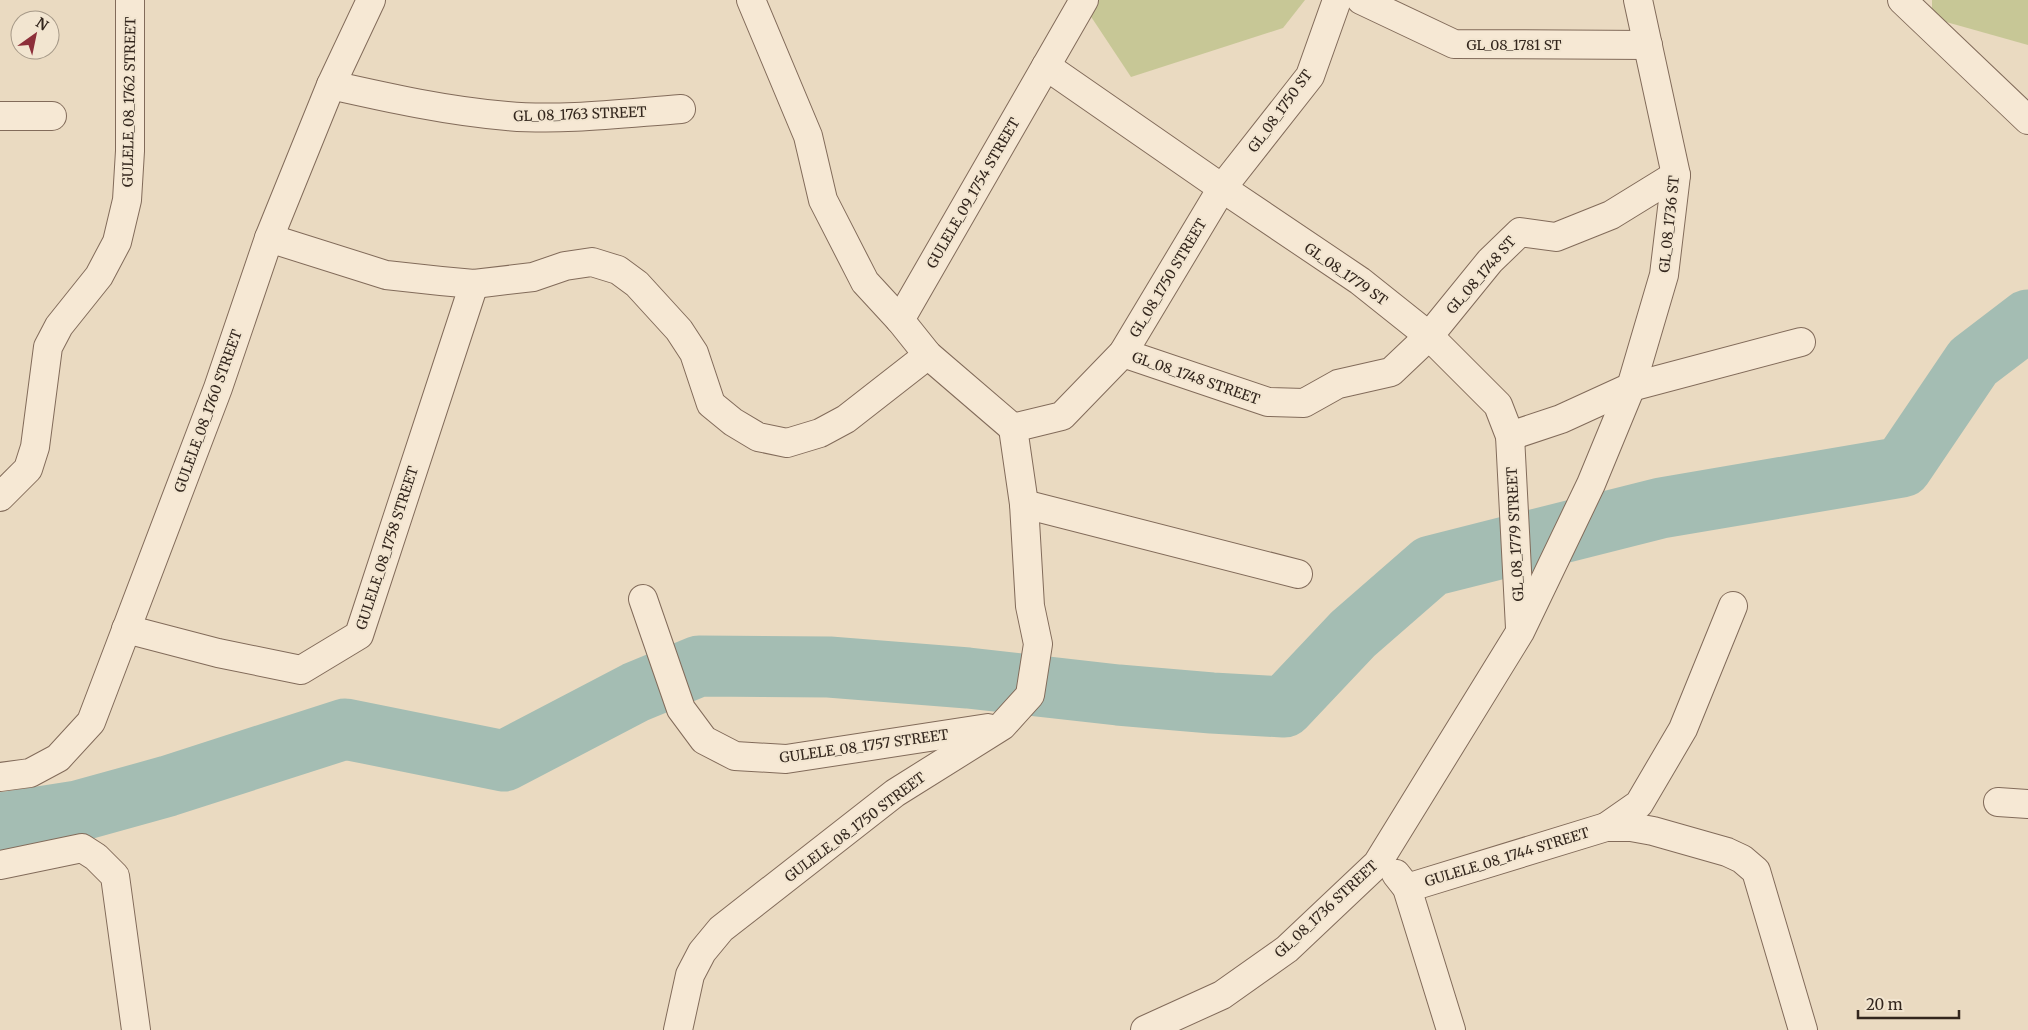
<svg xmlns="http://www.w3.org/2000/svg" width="2028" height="1030" font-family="Merriweather,serif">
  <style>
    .green { fill: #c7c796 }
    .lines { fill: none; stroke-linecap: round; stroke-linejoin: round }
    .river { stroke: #a4bdb3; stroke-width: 61 }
    .street-casing { stroke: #826b5a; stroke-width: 30 }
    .street { stroke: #f6e8d4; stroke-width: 28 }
    .labels { text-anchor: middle; stroke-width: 4; stroke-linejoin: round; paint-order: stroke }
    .street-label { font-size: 14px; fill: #33261d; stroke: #f2e5d0 }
  </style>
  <rect width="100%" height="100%" fill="#eadac1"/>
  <!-- green -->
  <g class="green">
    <polygon points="1080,0 1305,0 1283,28 1131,77"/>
    <polygon points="1932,0 2028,0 2028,45 1932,18"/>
  </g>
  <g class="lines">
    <!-- river -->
    <polyline class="river" points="0,823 78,811 168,786 345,729 504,761 636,692 699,666 829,667 968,678 1118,695 1212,703 1284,707 1353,634 1431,566 1661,508 1902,467 1973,362 2028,320"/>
    <!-- street casing -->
    <g class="street-casing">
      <g id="street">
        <polyline points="751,0 808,136 823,200 865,282 900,320 928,355 1013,428"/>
        <polyline points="1361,0 1454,44 1648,45"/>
        <polyline points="1902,0 2028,120"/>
        <polyline points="1046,66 1222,188 1360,281 1429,336 1498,405 1510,436 1520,628"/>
        <path d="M 331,85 C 389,98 447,111 507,116 C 562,121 626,113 681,109"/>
        <polyline points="0,116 52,116"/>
        <polyline points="269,238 386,275 441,281 474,284 533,277 565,266 592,262 618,270 637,284 679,330 694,353 711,404 733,422 758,437 787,443 820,433 846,419 928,355"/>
        <polyline points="900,320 1084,0"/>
        <polyline points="1123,353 1268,402 1304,403 1338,384 1391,372 1429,336 1490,261 1520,232 1556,237 1611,215 1676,175"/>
        <polyline points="1013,428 1062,416 1123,353 1222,188 1310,76 1337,0"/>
        <polyline points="1510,436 1561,419 1631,387 1801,342"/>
        <polyline points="0,497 28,469 35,447 48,347 59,326 99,276 117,242 127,200 130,151 130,0"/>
        <polyline points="1024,504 1298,574"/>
        <polyline points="643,599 681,709 704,740 735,756 786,759 988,728"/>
        <polyline points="126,629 218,653 301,670 359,635 474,284"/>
        <polyline points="0,777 30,773 58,758 91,722 218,388 269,238 331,85 371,0"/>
        <polyline points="1998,802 2028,804"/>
        <polyline points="1606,827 1639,804 1683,729 1733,606"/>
        <polyline points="0,865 82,848 96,857 115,876 136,1030"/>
        <polyline points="1396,874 1407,888 1451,1030"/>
        <polyline points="1407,888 1606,827 1631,827 1653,831 1727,852 1742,859 1756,871 1803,1030"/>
        <polyline points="678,1030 690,975 702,952 721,929 895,793 1002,726 1030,695 1038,644 1030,606 1024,504 1013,428"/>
        <polyline points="1145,1030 1222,995 1287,949 1377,864 1520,632 1591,484 1631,387 1664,275 1676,175 1638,0"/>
      </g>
    </g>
    <!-- street -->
    <use href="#street" class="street"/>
  </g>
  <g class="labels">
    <!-- street labels -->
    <g class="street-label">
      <text x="1514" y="50">GL_08_1781 ST</text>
      <text transform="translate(129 102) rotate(-89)" y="5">GULELE_08_1762 STREET</text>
      <text transform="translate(1280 111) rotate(-54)" y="5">GL_08_1750 ST</text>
      <text transform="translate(580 114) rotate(-2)" y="5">GL_08_1763 STREET</text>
      <text transform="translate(973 193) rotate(-60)" y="5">GULELE_09_1754 STREET</text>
      <text transform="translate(1669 224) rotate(-84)" y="5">GL_08_1736 ST</text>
      <text transform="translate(1346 274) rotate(35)" y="5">GL_08_1779 ST</text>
      <text transform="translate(1481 275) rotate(-49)" y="5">GL_08_1748 ST</text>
      <text transform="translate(1168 278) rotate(-59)" y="5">GL_08_1750 STREET</text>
      <text transform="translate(1196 378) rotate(19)" y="5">GL_08_1748 STREET</text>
      <text transform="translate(208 411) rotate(-70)" y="5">GULELE_08_1760 STREET</text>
      <text transform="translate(1515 534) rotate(-93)" y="5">GL_08_1779 STREET</text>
      <text transform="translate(387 548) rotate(-72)" y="5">GULELE_08_1758 STREET</text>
      <text transform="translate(864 746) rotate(-8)" y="5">GULELE_08_1757 STREET</text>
      <text transform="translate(855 827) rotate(-37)" y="5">GULELE_08_1750 STREET</text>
      <text transform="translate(1507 857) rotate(-17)" y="5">GULELE_08_1744 STREET</text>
      <text transform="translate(1326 909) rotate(-43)" y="5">GL_08_1736 STREET</text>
    </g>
  </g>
  <!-- north arrow -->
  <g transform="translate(35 35) rotate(33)"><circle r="24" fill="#f2e5d0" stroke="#a69988"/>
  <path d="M0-4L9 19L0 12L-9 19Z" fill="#8d2f3a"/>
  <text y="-8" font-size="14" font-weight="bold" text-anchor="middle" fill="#33261d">N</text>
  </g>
  <!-- scale -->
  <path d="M1858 1010v8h101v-8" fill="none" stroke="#33261d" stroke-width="2.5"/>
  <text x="1866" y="1010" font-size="15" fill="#33261d" stroke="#f2e5d0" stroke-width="4" paint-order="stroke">20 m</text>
</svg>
